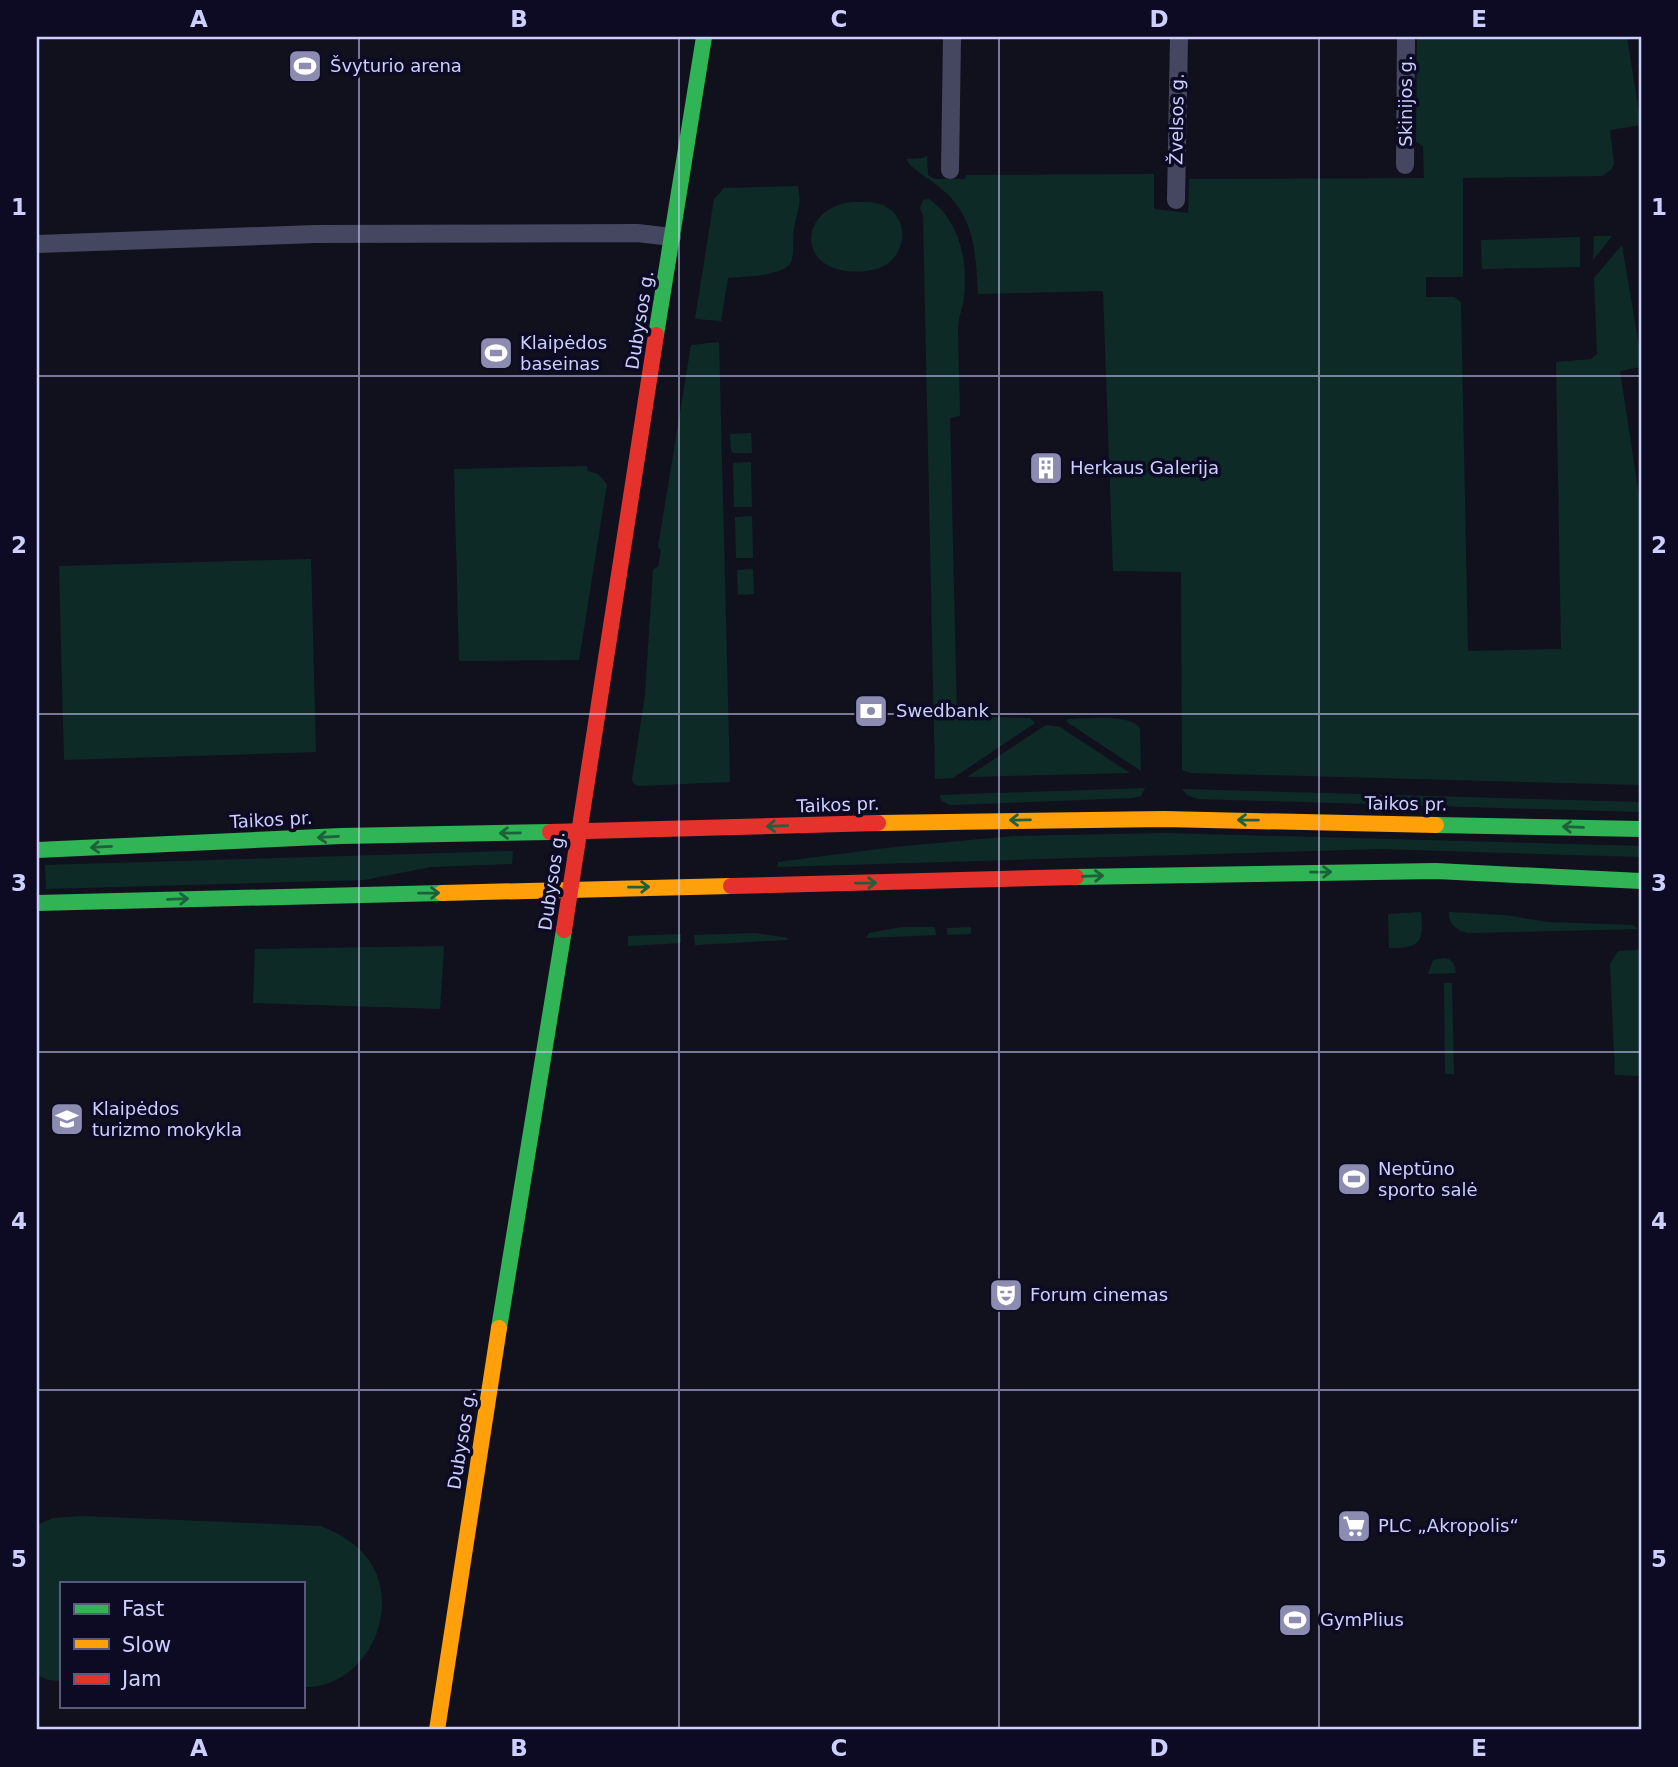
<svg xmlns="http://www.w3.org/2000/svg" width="1678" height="1767" font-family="'DejaVu Sans',sans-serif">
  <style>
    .green { fill: #0e2a27 }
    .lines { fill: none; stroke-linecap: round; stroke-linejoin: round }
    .street { stroke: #44475f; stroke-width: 18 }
    .fast { stroke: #30b455; stroke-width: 16 }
    .slow { stroke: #ff9f0a; stroke-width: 16 }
    .jam { stroke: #e5322d; stroke-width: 16 }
    .oneway { stroke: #1e603c }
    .grid { fill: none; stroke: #cdcfff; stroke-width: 2; stroke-opacity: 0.55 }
    .labels { text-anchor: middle; stroke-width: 7; stroke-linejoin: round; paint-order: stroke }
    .poi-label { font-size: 18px; fill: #cdcfff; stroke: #0c0b23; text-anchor: start }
    .street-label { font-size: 18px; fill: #cdcfff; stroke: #0c0b23 }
    .neatline { fill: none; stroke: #cdcfff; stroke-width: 2.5 }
    .grid-label { font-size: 23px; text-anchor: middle; font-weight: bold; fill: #cdcfff }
  </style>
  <rect width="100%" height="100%" fill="#11111d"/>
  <!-- green -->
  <g class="green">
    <path d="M 1417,37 L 1627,37 L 1641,125 L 1610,130 L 1614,164 L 1612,169 L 1602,176 L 1463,178 L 1463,277 L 1426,277 L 1426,297 L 1454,297 L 1461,302 L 1468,651 L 1561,649 L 1556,362 L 1591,359 L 1597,354 L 1594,278 L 1622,245 L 1641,358 L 1641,367 L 1620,371 L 1641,509 L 1641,785 L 1191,773 L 1182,770 L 1181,572 L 1113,571 L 1103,291 L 978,294 C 976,261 976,227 953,200 C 942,187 925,177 911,166 L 906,159 L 923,158 L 927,156 L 928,175 L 934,179 L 965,179 L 966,175 L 1154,174 L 1154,209 L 1188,213 L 1189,179 L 1424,178 L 1423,146 L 1416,142 Z"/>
    <path d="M 798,186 C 802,208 797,209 794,229 C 792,239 795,252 791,262 C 784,277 743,276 728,278 L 721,321 L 695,319 L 714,199 L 724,188 Z"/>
    <path d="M 929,199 C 960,221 968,261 964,297 C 963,307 958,318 958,329 C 958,358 960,387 960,416 L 950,418 L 957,716 L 1030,718 L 1035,723 L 953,778 L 935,779 L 923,216 L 920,208 L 923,200 Z"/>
    <path d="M 853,202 C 863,202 876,201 885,206 C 915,223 903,265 872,270 C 795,283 794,207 853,202 Z"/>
    <polygon points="1594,236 1612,236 1593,260"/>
    <polygon points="1580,237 1580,267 1482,269 1481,240"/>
    <polygon points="719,342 730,782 638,786 633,783 632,779 645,695 653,569 658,567 661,550 658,547 691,345"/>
    <polygon points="751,433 752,453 733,453 731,450 730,434"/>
    <polygon points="751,462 752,507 734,507 733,463"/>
    <polygon points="587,466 588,471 598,474 607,484 579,660 459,661 454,469"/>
    <polygon points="752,516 753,558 736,558 735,517"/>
    <polygon points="311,559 316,752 64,760 59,566"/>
    <polygon points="753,569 754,594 738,595 737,570"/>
    <path d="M 1068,719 C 1087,719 1128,713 1140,728 L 1141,771 L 1067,722 Z"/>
    <polygon points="1046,725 1060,727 1130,773 967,777"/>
    <polygon points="1145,788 1141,796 1132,798 950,805 942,801 939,795"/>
    <polygon points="1182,789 1641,802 1641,812 1198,799 1187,795"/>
    <polygon points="1165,833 1641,846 1641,857 1379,849 778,867 778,862 894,847 1014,836"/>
    <polygon points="513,851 512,864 431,867 364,880 46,889 45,865"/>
    <path d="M 1421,912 C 1424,942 1421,948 1389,948 L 1388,914 Z"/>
    <path d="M 1449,912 L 1505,915 L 1547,922 L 1633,925 L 1638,929 L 1468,933 C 1457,931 1448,924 1449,912 Z"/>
    <polygon points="901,927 935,927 936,935 866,938 869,933"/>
    <polygon points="971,927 971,934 947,935 947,928"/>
    <polygon points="755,933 788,938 787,940 695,945 694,935"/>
    <polygon points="681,934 681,943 628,946 628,936"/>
    <polygon points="444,946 440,1009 253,1003 255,949"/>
    <polygon points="1639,950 1641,1076 1615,1075 1610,964 1618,951"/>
    <path d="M 1445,958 C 1453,960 1455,964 1456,973 L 1428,974 L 1433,960 Z"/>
    <polygon points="1444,983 1452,983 1454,1074 1445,1074"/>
    <path d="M 83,1516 L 321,1526 C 342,1535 360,1545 372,1565 C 401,1615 363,1689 303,1687 L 303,1583 L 61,1583 L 61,1681 L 48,1680 L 37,1675 L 37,1525 L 53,1518 Z"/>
  </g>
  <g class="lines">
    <!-- street -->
    <g class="street">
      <polyline points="1405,165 1406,37"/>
      <polyline points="950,170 952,37"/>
      <polyline points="1176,200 1179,37"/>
      <polyline points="37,244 315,234 637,233 672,237"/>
    </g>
    <!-- fast -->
    <g class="fast">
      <polyline points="656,335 704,37"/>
      <polyline points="1436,825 1641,829"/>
      <polyline points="37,850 341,836 550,832"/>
      <polyline points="1076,877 1436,871 1641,881"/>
      <polyline points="37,903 442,893"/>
      <polyline points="499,1328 564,930"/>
    </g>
    <!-- slow -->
    <g class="slow">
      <polyline points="878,823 1164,819 1436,825"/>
      <polyline points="442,893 731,886"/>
      <polyline points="437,1730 499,1328"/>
    </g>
    <!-- jam -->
    <g class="jam">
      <polyline points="550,832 878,823"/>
      <polyline points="731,886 1076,877"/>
      <polyline points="564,930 656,335"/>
    </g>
  </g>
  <!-- one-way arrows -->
  <defs><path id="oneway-shaft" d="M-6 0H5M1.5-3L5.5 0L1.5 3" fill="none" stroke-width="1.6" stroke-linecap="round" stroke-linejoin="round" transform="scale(1.75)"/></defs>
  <g class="oneway">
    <use href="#oneway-shaft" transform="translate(1020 820) rotate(179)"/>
    <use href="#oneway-shaft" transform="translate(1248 820) rotate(-179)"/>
    <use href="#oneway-shaft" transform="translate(777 826) rotate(178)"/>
    <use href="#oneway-shaft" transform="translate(1573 827) rotate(-178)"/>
    <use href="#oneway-shaft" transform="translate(510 833) rotate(179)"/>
    <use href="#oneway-shaft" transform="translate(328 837) rotate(177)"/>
    <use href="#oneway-shaft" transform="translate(101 847) rotate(177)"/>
    <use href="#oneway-shaft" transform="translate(1321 872) rotate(-1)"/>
    <use href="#oneway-shaft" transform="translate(1093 876) rotate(-2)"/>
    <use href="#oneway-shaft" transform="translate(866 883) rotate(-1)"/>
    <use href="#oneway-shaft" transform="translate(639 887) rotate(-1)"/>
    <use href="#oneway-shaft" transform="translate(429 893) rotate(-1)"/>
    <use href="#oneway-shaft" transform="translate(178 899) rotate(-2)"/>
  </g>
  <!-- grid -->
  <path class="grid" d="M 359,37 L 359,1730M 679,37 L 679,1730M 999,37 L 999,1730M 1319,37 L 1319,1730M 37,376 L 1641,376M 37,714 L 1641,714M 37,1052 L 1641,1052M 37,1390 L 1641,1390"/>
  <!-- icons -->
  <defs>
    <g id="stadium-square" transform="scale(1.75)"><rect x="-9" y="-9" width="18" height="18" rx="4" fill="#8b8cb0" stroke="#0c0b23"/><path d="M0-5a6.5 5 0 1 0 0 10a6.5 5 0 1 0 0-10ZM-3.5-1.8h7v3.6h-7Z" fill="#fff"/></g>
    <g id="building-square" transform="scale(1.75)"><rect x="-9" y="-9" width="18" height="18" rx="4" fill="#8b8cb0" stroke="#0c0b23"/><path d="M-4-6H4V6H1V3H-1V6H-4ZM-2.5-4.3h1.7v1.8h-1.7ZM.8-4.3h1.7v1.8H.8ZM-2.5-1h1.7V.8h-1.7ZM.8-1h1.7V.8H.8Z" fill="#fff"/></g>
    <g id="bank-square" transform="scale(1.75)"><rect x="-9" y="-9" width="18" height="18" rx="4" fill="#8b8cb0" stroke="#0c0b23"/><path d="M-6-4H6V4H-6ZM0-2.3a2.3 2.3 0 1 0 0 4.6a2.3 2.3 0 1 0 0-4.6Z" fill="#fff"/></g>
    <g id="school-square" transform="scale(1.75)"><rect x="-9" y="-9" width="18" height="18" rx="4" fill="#8b8cb0" stroke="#0c0b23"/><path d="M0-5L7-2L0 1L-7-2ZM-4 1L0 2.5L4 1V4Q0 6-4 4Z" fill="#fff"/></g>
    <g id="theatre-square" transform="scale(1.75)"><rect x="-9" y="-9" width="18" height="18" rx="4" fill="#8b8cb0" stroke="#0c0b23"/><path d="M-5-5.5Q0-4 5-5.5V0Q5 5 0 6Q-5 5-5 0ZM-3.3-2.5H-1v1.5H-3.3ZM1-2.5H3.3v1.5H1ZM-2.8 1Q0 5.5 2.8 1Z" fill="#fff"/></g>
    <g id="supermarket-square" transform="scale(1.75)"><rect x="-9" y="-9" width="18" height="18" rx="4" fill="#8b8cb0" stroke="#0c0b23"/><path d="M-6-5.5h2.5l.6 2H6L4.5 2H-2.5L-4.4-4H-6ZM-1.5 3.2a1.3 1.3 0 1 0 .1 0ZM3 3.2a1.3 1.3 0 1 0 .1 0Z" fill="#fff"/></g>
  </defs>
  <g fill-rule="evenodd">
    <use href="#stadium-square" x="305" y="66"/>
    <use href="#stadium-square" x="496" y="353"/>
    <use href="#building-square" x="1046" y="468"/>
    <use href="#bank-square" x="871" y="711"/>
    <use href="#school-square" x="67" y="1119"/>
    <use href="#stadium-square" x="1354" y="1179"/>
    <use href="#theatre-square" x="1006" y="1295"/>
    <use href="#supermarket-square" x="1354" y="1526"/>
    <use href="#stadium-square" x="1295" y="1620"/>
  </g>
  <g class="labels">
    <!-- poi labels -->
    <g class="poi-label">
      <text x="330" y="72">Švyturio arena</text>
      <text x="520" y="349">Klaipėdos<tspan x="520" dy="21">baseinas</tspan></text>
      <text x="1070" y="474">Herkaus Galerija</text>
      <text x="896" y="717">Swedbank</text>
      <text x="92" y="1115">Klaipėdos<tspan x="92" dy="21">turizmo mokykla</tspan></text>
      <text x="1378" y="1175">Neptūno<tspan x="1378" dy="21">sporto salė</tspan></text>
      <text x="1030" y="1301">Forum cinemas</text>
      <text x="1378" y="1532">PLC „Akropolis“</text>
      <text x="1320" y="1626">GymPlius</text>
    </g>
    <!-- street labels -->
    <g class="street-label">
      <text transform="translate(1406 101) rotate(-90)" y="6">Skinijos g.</text>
      <text transform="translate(1177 119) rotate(-89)" y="6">Žvelsos g.</text>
      <text transform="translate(640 320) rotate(-81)" y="6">Dubysos g.</text>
      <text transform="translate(1406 804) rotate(1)" y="6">Taikos pr.</text>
      <text transform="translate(838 805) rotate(-2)" y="6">Taikos pr.</text>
      <text transform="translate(271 820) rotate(-3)" y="6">Taikos pr.</text>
      <text transform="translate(552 881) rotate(-82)" y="6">Dubysos g.</text>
      <text transform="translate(462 1440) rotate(-81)" y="6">Dubysos g.</text>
    </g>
  </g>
  <!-- border -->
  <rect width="1678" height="1767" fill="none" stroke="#0c0b23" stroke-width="77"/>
  <!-- legend -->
  <rect x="60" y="1582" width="245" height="126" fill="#0c0b23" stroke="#59597b" stroke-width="2"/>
  <rect x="74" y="1604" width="35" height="10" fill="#30b455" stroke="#59597b" stroke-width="2"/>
  <text x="122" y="1616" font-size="21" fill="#cdcfff">Fast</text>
  <rect x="74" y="1639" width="35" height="10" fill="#ff9f0a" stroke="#59597b" stroke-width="2"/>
  <text x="122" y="1652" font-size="21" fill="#cdcfff">Slow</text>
  <rect x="74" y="1674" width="35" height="10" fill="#e5322d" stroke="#59597b" stroke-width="2"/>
  <text x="122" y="1686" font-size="21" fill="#cdcfff">Jam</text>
  <rect x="38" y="38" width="1602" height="1690" class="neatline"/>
  <g class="grid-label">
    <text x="199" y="27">A</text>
    <text x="519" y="27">B</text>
    <text x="839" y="27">C</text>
    <text x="1159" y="27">D</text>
    <text x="1479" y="27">E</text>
    <text x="19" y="215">1</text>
    <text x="1659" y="215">1</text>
    <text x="19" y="553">2</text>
    <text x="1659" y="553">2</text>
    <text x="19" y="891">3</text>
    <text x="1659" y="891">3</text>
    <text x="19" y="1229">4</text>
    <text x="1659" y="1229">4</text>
    <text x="19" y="1567">5</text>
    <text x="1659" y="1567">5</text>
    <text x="199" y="1756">A</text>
    <text x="519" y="1756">B</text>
    <text x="839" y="1756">C</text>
    <text x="1159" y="1756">D</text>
    <text x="1479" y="1756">E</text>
  </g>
</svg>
